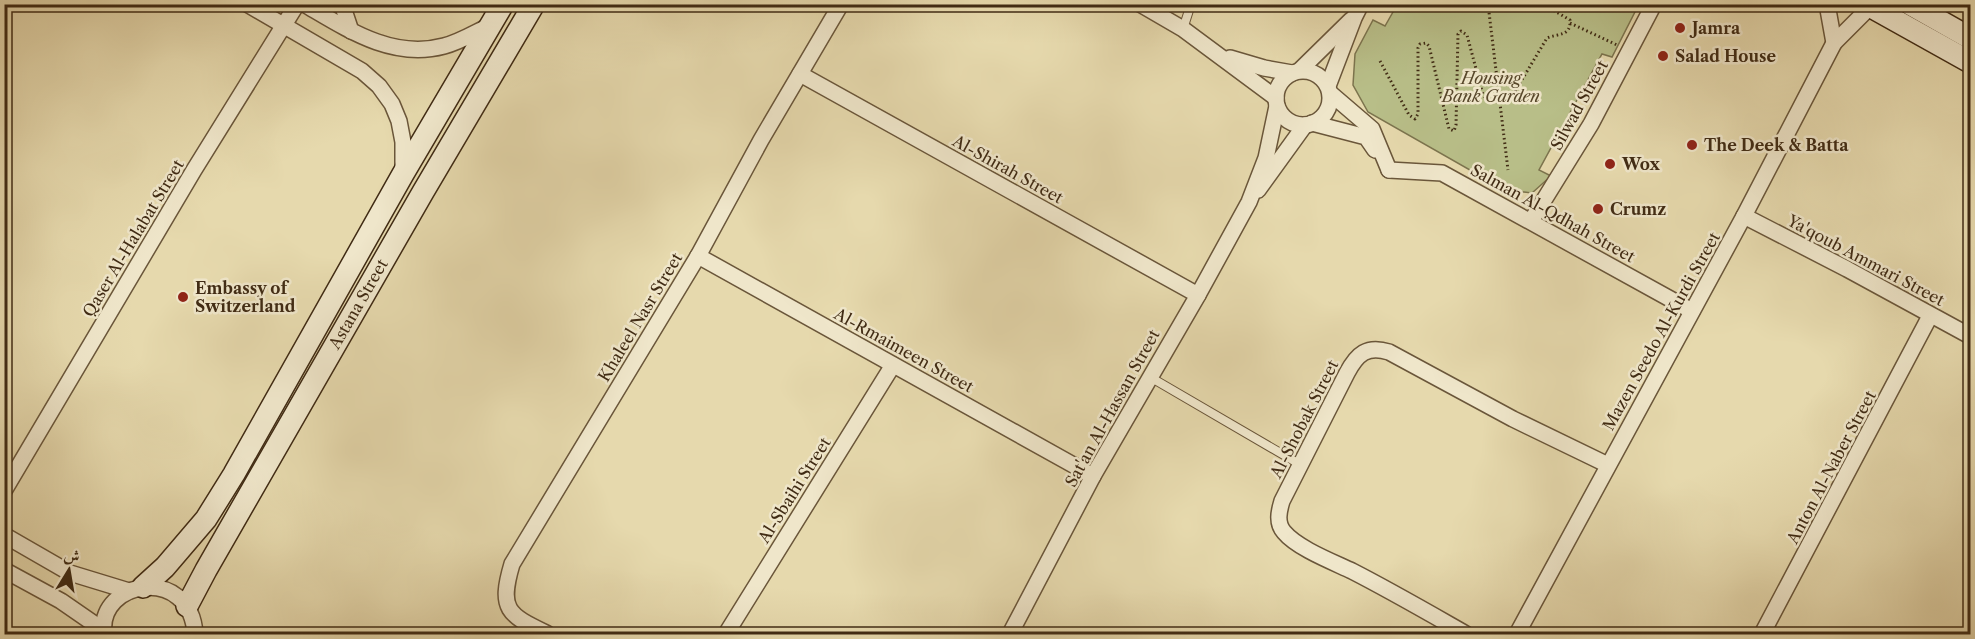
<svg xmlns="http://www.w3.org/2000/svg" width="1975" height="639" font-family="'Libre Caslon Text',Amiri,serif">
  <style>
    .green { fill: #b8be88; stroke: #7c744e; stroke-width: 1.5 }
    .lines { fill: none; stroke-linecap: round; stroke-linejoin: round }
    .lane-casing { stroke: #6a563a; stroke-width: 10 }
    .street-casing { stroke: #6a563a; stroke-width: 18 }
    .secondary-casing { stroke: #402b14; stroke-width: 24 }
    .path { stroke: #402b14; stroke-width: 3; stroke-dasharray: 1.5 3; stroke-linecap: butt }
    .lane { stroke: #efe6ca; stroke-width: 8 }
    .street { stroke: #efe6ca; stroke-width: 15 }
    .secondary { stroke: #efe6ca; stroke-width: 21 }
    .poi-dot { fill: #8f2418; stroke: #efe6ca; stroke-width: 2 }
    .labels { text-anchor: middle; stroke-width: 5; stroke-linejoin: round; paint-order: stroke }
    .poi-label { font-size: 16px; font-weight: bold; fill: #402b14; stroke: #efe6ca; text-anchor: start }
    .park-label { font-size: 16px; font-style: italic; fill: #58482b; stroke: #efe6ca }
    .street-label { font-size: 16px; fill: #402b14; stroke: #efe6ca }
  </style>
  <rect width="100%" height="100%" fill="#e6d9ad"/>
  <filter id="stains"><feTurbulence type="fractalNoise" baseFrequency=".00333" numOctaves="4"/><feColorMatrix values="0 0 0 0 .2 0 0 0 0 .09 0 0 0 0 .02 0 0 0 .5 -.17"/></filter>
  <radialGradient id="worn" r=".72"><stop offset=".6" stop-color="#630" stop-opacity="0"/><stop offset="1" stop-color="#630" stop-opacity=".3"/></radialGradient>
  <!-- green -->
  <polygon class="green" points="1635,4 1638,6 1612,57 1602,54 1539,170 1551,176 1532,193 1505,190 1368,112 1353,85 1355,54 1373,20 1385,26 1397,5"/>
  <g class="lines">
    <!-- lane casing -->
    <g class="lane-casing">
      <g id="lane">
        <polyline points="1183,29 1191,4"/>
        <polyline points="1150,377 1301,465"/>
      </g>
    </g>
    <!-- street casing -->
    <g class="street-casing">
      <g id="street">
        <polyline points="247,4 362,71 379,86 392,104 399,121 403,142 403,174"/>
        <path d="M 304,4 C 347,29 392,60 444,46 C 460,42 476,32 491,25"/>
        <polyline points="342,4 351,31"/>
        <polyline points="1140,4 1183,29 1276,98"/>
        <polyline points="1827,4 1834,43"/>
        <polyline points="1230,58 1264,68 1292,73"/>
        <circle cx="1303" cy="98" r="27"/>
        <polyline points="1299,71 1351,20"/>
        <polyline points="800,74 1198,295"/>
        <polyline points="1328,86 1354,18 1361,4"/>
        <polyline points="1330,93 1372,129 1389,170"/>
        <polyline points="1312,123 1366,137 1375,150"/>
        <polyline points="1389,170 1442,173 1692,311"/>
        <polyline points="1258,190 1305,125"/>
        <polyline points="1744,216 1847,269 1970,336"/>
        <polyline points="1531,221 1591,124 1654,4"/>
        <polyline points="698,256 1093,476"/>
        <polyline points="4,491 194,170 297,4"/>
        <polyline points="4,535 70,573 129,591"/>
        <polyline points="4,570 61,601 103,630"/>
        <path d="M 104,634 C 97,579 191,565 195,634"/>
        <path d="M 548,634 C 509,615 498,611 512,564 L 698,256 L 761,140 L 841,4"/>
        <polyline points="726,634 893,365"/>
        <polyline points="1010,634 1093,476 1198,295 1249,202 1266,158 1277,106"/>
        <path d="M 1466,634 C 1429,613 1391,591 1352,571 C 1333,562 1297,548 1284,532 C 1276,523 1279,511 1282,501 L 1347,373 C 1357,354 1367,345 1389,352 L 1513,419 L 1608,465"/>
        <polyline points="1517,634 1744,216 1834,43 1870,7"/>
        <polyline points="1762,634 1930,316"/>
      </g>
    </g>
    <!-- secondary casing -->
    <g class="secondary-casing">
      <g id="secondary">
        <polyline points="1866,4 1970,62"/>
        <polyline points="1910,4 1970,38"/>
        <polyline points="143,587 165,567 206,519 234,474 403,174 503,4"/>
        <polyline points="187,606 206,570 423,192 534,4"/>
      </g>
    </g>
    <!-- path -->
    <g class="path">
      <polyline points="1488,4 1508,170"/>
      <polyline points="1570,23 1617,45"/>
      <path d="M 1380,61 L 1409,115 L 1415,119 L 1418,114 L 1418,48 L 1420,44 L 1426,43 L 1429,46 L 1449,129 L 1454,131 L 1456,125 L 1458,34 L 1461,31 L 1467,35 L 1483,95 C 1492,107 1504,101 1514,93 L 1547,38 C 1558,33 1571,37 1570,20 L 1543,4"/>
    </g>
    <!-- lane -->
    <use href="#lane" class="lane"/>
    <!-- street -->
    <use href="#street" class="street"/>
    <!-- secondary -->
    <use href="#secondary" class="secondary"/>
  </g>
  <!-- markers -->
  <g class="poi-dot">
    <circle cx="1680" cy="28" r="6"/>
    <circle cx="1663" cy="56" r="6"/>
    <circle cx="1692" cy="145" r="6"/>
    <circle cx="1610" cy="164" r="6"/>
    <circle cx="1598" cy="209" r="6"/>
    <circle cx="183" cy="297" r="6"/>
  </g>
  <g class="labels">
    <!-- poi labels -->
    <g class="poi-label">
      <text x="1692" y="34">Jamra</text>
      <text x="1675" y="62">Salad House</text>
      <text x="1704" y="151">The Deek &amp; Batta</text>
      <text x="1622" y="170">Wox</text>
      <text x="1610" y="215">Crumz</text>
      <text x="195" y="294">Embassy of<tspan x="195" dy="18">Switzerland</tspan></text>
    </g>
    <!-- park labels -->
    <g class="park-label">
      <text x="1491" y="84">Housing<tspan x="1491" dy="18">Bank Garden</tspan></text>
    </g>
    <!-- street labels -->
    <g class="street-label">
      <text transform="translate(1579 105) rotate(-61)" y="6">Silwad Street</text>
      <text transform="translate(1008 169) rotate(29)" y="6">Al-Shirah Street</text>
      <text transform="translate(1553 213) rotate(29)" y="6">Salman Al-Qdhah Street</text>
      <text transform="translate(133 238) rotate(-59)" y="6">Qaser Al-Halabat Street</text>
      <text transform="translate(1866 260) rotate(28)" y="6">Ya'qoub Ammari Street</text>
      <text transform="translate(358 304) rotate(-60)" y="6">Astana Street</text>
      <text transform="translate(640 317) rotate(-59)" y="6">Khaleel Nasr Street</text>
      <text transform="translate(1661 331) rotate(-61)" y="6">Mazen Seedo Al-Kurdi Street</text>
      <text transform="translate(904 350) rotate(29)" y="6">Al-Rmaimeen Street</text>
      <text transform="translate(1112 408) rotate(-61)" y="6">Sat'an Al-Hassan Street</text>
      <text transform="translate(1304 419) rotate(-63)" y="6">Al-Shobak Street</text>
      <text transform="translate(1831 467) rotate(-62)" y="6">Anton Al-Naber Street</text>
      <text transform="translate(794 490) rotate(-58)" y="6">Al-Sbaihi Street</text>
    </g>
  </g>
  <!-- margin -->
  <rect width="1975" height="639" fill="none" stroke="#e6d9ad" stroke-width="24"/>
  <rect x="6" y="6" width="1963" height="627" fill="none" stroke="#402b14" stroke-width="3"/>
  <rect x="12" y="12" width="1951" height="615" fill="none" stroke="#402b14" stroke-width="1.5"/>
  <!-- north arrow -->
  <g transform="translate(69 570) rotate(11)" stroke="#efe6ca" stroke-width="4.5" paint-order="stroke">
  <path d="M0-4.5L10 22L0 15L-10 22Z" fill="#402b14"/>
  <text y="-9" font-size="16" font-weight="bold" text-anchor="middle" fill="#402b14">ش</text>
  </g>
  <rect width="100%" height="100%" filter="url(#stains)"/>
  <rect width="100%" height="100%" fill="url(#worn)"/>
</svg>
